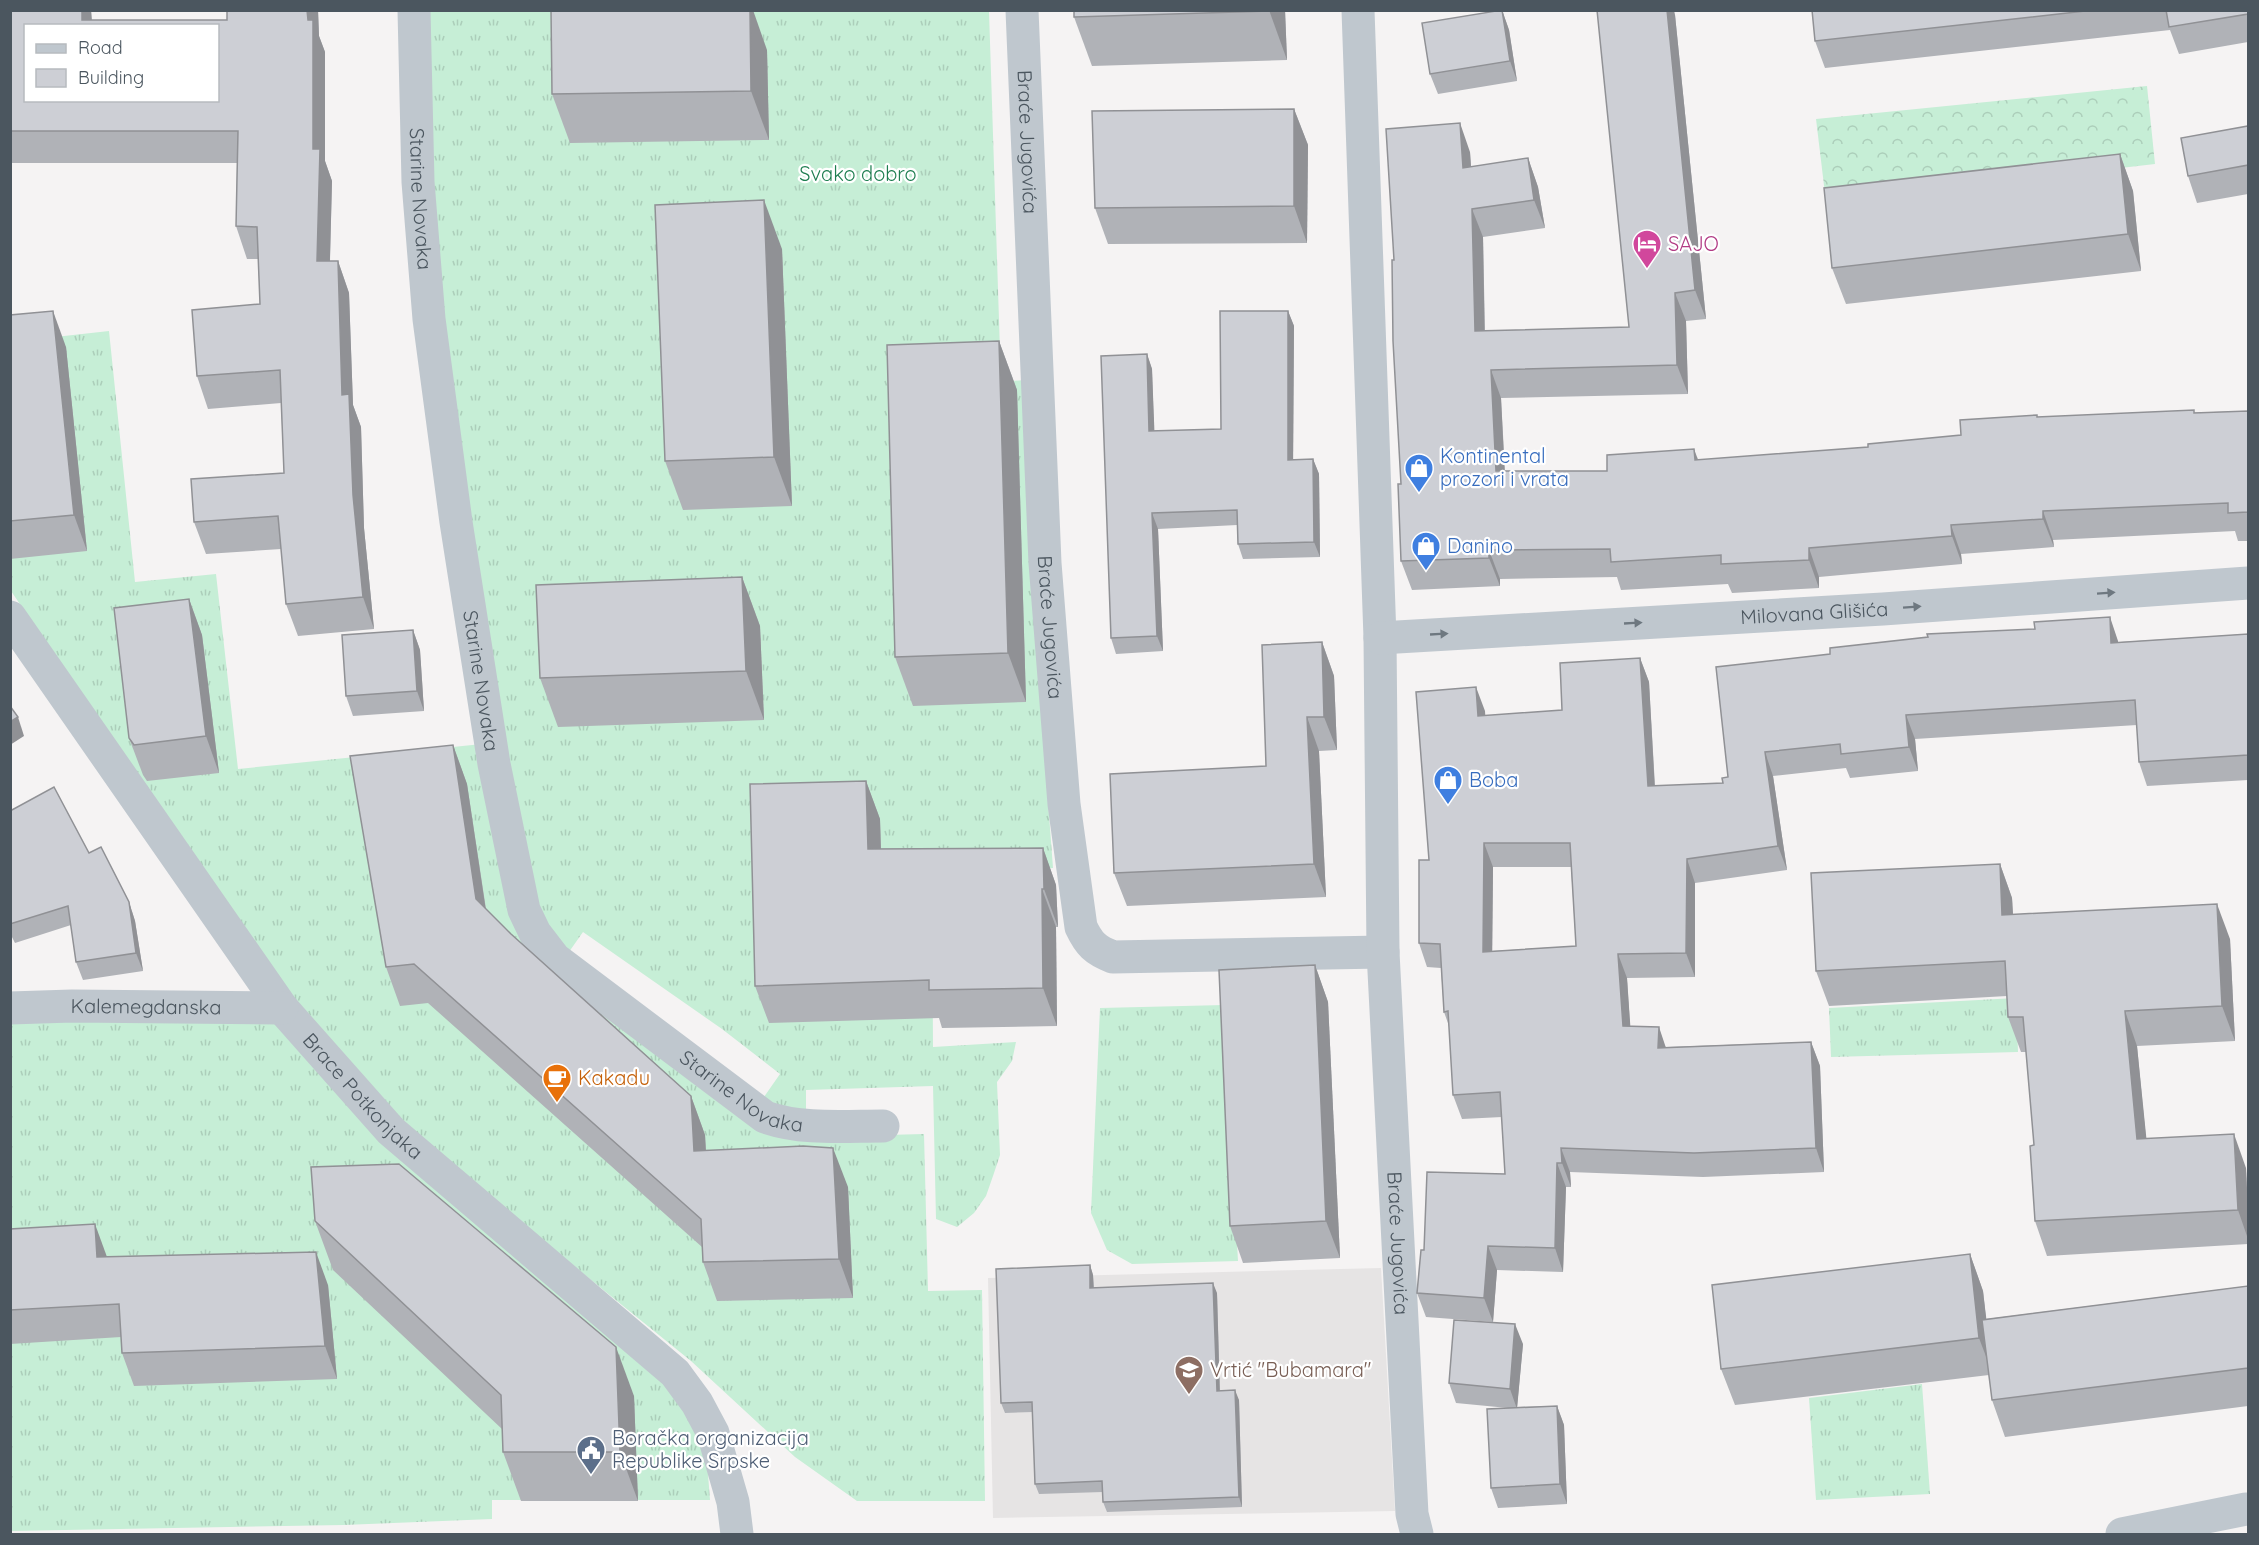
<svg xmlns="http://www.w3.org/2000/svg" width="2259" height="1545" font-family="Quicksand,sans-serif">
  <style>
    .education { fill: #e6e4e4 }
    .grass { fill: url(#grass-tufts) }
    .forest { fill: url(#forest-crowns) }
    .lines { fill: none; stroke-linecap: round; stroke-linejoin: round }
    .minor { stroke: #bfc7ce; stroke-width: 33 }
    .tertiary { stroke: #bfc7ce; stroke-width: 33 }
    .wall { fill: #b0b2b7; fill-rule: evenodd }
    .shaded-wall { fill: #909195 }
    .building { fill: #cdcfd5; stroke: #909195; stroke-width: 1.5; fill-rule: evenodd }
    .oneway { fill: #6e7880 }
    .labels { text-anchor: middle; stroke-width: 4.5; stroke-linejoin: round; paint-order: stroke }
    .street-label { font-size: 20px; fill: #4b565f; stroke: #fff }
    .park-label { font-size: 20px; fill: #1e7e50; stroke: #fff }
    .hotel-label { font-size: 20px; fill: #b23c85; stroke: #fff; text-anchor: start }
    .shop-label { font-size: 20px; fill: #366cbe; stroke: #fff; text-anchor: start }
    .food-label { font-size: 20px; fill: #c56008; stroke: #fff; text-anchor: start }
    .education-label { font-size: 20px; fill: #785e54; stroke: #fff; text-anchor: start }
    .service-label { font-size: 20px; fill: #4e5e75; stroke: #fff; text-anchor: start }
  </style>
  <defs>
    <pattern id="grass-tufts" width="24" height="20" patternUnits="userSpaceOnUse" patternTransform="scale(1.5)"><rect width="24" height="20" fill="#c6eed6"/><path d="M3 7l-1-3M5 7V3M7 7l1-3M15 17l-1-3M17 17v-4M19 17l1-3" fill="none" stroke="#acceba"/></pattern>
    <pattern id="forest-crowns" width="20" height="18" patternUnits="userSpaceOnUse" patternTransform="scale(1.5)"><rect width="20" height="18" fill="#c6eed6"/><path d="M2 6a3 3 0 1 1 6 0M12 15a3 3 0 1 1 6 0" fill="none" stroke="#acceba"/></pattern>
  </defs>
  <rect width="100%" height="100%" fill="#f5f3f3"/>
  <!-- education -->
  <polygon class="education" points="1381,1268 1395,1511 993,1518 988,1278"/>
  <!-- grass -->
  <g class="grass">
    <polygon points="420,11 989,11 1001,382 1025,380 1041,708 1053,868 932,871 933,1047 1016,1042 1012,1061 997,1082 1000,1155 993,1176 986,1196 974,1213 957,1227 936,1219 933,1086 806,1090 806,1122 757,1107 780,1074 722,1029 583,932 564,959 529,907 438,324"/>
    <polygon points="109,331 135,582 216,574 238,769 482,744 528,938 808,1137 924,1134 928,1291 982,1290 985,1501 857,1501 795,1457 691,1361 401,1126 295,1001 162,814 11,591 10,342"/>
    <polygon points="2016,998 2018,1052 1831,1057 1829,1008"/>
    <polygon points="1224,1005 1238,1261 1132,1264 1107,1250 1091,1213 1100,1008"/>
    <polygon points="277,1017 669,1379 705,1435 710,1500 492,1500 492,1519 344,1525 11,1531 10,1022"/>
    <polygon points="1922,1384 1930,1494 1816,1500 1809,1398"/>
  </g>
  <!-- forest -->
  <polygon class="forest" points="2147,86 2155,164 1826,202 1816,119"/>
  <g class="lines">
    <!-- minor -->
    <g class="minor">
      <path id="s1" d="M 414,10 L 418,182 L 429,319 L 456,522 L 494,764 L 524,910 L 535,933 L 555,959 L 765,1117 C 802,1130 844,1126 883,1126"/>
      <path id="s2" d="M 1022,10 L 1045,563 L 1064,804 L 1081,927 C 1089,944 1095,950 1113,957 L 1383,952"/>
      <path id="s3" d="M 1358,10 L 1380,638 L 1383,952 L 1412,1514 L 1417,1534"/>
      <path id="s4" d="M 10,617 L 282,1008 L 391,1131 L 675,1373 L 697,1403 L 713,1433 L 733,1502 L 737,1534"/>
      <path id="s5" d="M 1380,638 L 1883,609 L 2248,583"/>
      <path id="s6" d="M 10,1008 L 72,1006 L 282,1008"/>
    </g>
    <!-- tertiary -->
    <polyline class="tertiary" points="2122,1534 2246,1509"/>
  </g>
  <!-- wall -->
  <g class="wall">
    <polygon points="10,10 91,10 92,20 227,20 227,10 318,10 319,36 325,52 325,161 332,181 330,261 338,261 349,293 353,405 361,427 364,528 374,629 298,636 286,604 281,549 206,554 194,522 284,473 281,403 208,409 197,376 260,304 258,259 247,259 236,226 237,163 10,163"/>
    <polygon points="1074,10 1285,10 1287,60 1092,66 1074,17"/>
    <polygon points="1502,10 1509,30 1517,81 1438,94 1430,74"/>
    <polygon points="1812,10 2248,10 2248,42 2179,54 2170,30 1825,68 1815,41"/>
    <polygon points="1675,15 1706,319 1686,321 1688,394 1501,398 1505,471 1607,471 1698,460 1868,447 1961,435 2038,417 2248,411 2248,541 2238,541 2235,531 2053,540 2054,547 1961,554 1962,564 1819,577 1819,588 1732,593 1728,584 1621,590 1617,577 1500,579 1500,586 1412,590 1401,561 1401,484 1394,260 1470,152 1471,167 1528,158 1538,187 1545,228 1483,237 1485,331 1629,327"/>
    <polygon points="767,50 769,140 570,143 552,94"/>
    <polygon points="1294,109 1308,145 1307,243 1108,244 1095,208"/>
    <polygon points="2248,126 2248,194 2197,203 2188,176"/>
    <polygon points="2120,154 2133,191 2141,271 1846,304 1832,268"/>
    <polygon points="782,249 792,506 683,510 665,461"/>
    <polygon points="1288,311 1294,326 1293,459 1313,459 1319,474 1320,557 1243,559 1238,544 1237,525 1158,529 1163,651 1116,654 1111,638 1147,354 1152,369 1154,431 1221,429"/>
    <polygon points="10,315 66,347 87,551 10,559"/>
    <polygon points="999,341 1017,390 1026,702 913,706 895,657"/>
    <polygon points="742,577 760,626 764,720 558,727 540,678"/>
    <polygon points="189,599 202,635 219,773 147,781 143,775 129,738"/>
    <polygon points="413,630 420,650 424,711 353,716 346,696"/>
    <path d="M 2248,634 L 2248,780 L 2147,786 L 2139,762 L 2137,725 L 1915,739 L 1918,771 L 1850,778 L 1846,768 L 1773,776 L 1787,870 L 1695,883 L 1695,977 L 1627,978 L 1630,1026 L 1666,1047 L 1811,1042 L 1820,1066 L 1824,1172 L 1703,1177 L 1570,1172 L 1571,1187 L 1566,1187 L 1563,1272 L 1497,1270 L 1493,1322 L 1426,1317 L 1417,1293 L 1424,1250 L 1505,1174 L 1502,1117 L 1462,1119 L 1453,1095 L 1449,1026 L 1444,1012 L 1441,968 L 1427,967 L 1419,943 L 1429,860 L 1485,711 L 1485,716 L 1562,710 L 1640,658 L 1649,682 L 1655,786 L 1723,783 L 1728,777 L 1716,667 ZM 1493,867 L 1571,867 L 1576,946 L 1492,951 Z"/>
    <polygon points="1322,642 1334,676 1337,750 1319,751 1326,897 1127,906 1114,873 1266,766"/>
    <polygon points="453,745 467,784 486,909 511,934 691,1096 705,1135 706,1151 848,1187 853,1298 717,1301 703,1262 702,1247 428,1003 400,1006 386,967"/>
    <polygon points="866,781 880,819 881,849 1043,848 1056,885 1058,927 1056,927 1057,1026 942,1028 939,1018 769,1023 755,986"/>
    <polygon points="10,811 89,853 129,902 135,921 143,971 83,980 76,962 71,925 15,943 10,933"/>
    <polygon points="2000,864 2012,898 2013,914 2230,939 2235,1041 2137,1046 2146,1139 2246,1168 2248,1209 2248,1244 2047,1256 2035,1221 2034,1145 2026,1052 2021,1052 2008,1017 2007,996 1829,1006 1816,971"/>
    <polygon points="1315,965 1328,1002 1340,1258 1243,1263 1230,1226"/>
    <polygon points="315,1221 634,1396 638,1501 521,1501 503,1452 502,1429 333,1270"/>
    <polygon points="10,1229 107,1257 328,1285 337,1379 134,1386 122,1353 121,1337 10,1344"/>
    <polygon points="1970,1254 1983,1291 1986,1319 2248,1286 2248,1406 2005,1437 1992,1400 1989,1375 1735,1405 1721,1369"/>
    <polygon points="1090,1265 1093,1275 1094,1288 1217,1293 1220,1390 1239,1400 1242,1507 1107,1512 1103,1502 1103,1492 1039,1494 1035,1484 1033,1412 1005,1413 1001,1403"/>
    <polygon points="1523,1344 1517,1407 1557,1406 1564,1425 1567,1504 1498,1508 1491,1488 1508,1408 1456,1403 1449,1383"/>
  </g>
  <!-- shaded-wall -->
  <g class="shaded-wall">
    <polygon points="82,10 91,10 92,26 82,20"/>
    <polygon points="307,10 318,10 319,36 325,52 325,161 332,181 329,294 317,261"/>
    <polygon points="750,10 753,10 767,50 769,140 751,91"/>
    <polygon points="1269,10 1285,10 1287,60"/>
    <polygon points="1502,10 1509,30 1517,81 1510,61"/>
    <polygon points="1667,10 1674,10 1675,15 1706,319 1695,290"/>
    <polygon points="1294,109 1308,145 1307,243 1294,206"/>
    <polygon points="1460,123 1470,152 1473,197 1463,168"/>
    <polygon points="2120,154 2133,191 2141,271 2128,234"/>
    <polygon points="1528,158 1538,187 1545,228 1534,200"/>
    <polygon points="764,200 782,249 792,506 774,457"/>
    <polygon points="1472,209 1483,237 1485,359 1475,331"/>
    <polygon points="338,261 349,293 353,405 361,427 364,528 374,629 363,597 342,395"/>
    <polygon points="1675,293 1686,321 1688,394 1677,365"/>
    <polygon points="53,311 66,347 87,551 74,515"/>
    <polygon points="1288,311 1294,326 1293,475 1288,460"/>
    <polygon points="999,341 1017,390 1026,702 1008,653"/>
    <polygon points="1147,354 1152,369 1155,446 1149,431"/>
    <polygon points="1491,370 1501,398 1506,500 1496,471"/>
    <polygon points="1694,449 1705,478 1695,460"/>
    <polygon points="1313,459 1319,474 1320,557 1314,542"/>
    <polygon points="2043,511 2053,540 2054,547 2043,519"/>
    <polygon points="1152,513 1158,529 1163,651 1157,636"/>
    <polygon points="1951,525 1961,554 1962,564 1952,536"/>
    <polygon points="1809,548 1819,577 1819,588 1809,560"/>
    <polygon points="1489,550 1500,579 1500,586 1489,558"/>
    <polygon points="742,577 760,626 764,720 746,671"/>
    <polygon points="189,599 202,635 219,773 206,736"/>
    <polygon points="2110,617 2118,641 2120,667 2111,643"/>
    <polygon points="413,630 420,650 424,711 417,691"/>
    <polygon points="1322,642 1334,676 1337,750 1324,717"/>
    <polygon points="1640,658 1649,682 1656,810 1648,786"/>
    <polygon points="1476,687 1485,711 1487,740 1478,716"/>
    <polygon points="1906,715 1915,739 1918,771 1909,747"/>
    <polygon points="18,717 24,736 10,745 10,722"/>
    <polygon points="1307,717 1319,751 1326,897 1314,864"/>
    <polygon points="453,745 467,784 490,938 476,899"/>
    <polygon points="1765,752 1773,776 1787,870 1778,846"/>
    <polygon points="866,781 880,819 882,887 868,849"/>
    <polygon points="1484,843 1493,867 1492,976 1483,952"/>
    <polygon points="1043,848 1056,885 1058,927 1044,889"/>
    <polygon points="1687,859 1695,883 1695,977 1686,953"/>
    <polygon points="2000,864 2012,898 2015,950 2002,915"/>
    <polygon points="1042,889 1056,927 1057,1026 1043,988"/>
    <polygon points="129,902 135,921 143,971 136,953"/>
    <polygon points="2217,904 2230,939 2235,1041 2222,1006"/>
    <polygon points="1618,954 1627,978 1632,1050 1623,1026"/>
    <polygon points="1315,965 1328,1002 1340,1258 1326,1221"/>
    <polygon points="2125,1011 2137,1046 2150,1174 2137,1139"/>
    <polygon points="1659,1027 1667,1051 1658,1048"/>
    <polygon points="1811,1042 1820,1066 1824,1172 1816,1148"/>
    <polygon points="691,1096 705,1135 708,1190 694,1151"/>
    <polygon points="2234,1134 2246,1168 2248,1209 2248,1239 2238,1210"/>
    <polygon points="833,1148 848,1187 853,1298 839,1259"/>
    <polygon points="1561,1148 1570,1172 1571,1187 1562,1163"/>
    <polygon points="1557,1163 1566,1187 1563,1272 1555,1248"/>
    <polygon points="95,1224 107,1257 97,1257"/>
    <polygon points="1488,1246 1497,1270 1493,1322 1484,1298"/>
    <polygon points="316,1252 328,1285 337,1379 325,1346"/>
    <polygon points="1970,1254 1983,1291 1993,1375 1979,1338"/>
    <polygon points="1090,1265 1093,1275 1094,1298 1090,1288"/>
    <polygon points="1213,1283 1217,1293 1220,1401 1217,1391"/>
    <polygon points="1515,1324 1523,1344 1517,1409 1510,1389"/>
    <polygon points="616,1347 634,1396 638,1501 620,1452"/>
    <polygon points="1235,1390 1239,1400 1242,1507 1239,1497"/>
    <polygon points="1557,1406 1564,1425 1567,1504 1560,1484"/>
  </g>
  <!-- building -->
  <g class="building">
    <path d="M 10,10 L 82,10 L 82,20 L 227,20 L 227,10 L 307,10 L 308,20 L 313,20 L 313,149 L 320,149 L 317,261 L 338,261 L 342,395 L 349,394 L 353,495 L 363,597 L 286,604 L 278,516 L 194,522 L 191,479 L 284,473 L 280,370 L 197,376 L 192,310 L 260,304 L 257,227 L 236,226 L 238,131 L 10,131 ZM 26,26 L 218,26 L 218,100 L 26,100 Z"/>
    <polygon points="551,10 750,10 751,91 552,94"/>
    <polygon points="1074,10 1269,10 1269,11 1074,17"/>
    <polygon points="1502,10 1510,61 1430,74 1422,23"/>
    <polygon points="1597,10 1667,10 1695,290 1675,293 1677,365 1491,370 1496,471 1607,471 1607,455 1694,449 1695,460 1868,447 1868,444 1961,435 1960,420 2037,415 2037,417 2194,410 2194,413 2248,411 2248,512 2228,513 2228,503 2043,511 2043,519 1951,525 1952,536 1809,548 1809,560 1721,564 1721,555 1611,562 1610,549 1489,550 1489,558 1401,561 1398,484 1401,484 1393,341 1392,260 1394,260 1386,129 1460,123 1463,168 1528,158 1534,200 1472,209 1475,331 1629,327"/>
    <polygon points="1812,10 2094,10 1815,41"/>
    <polygon points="2166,10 2248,10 2248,14 2169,27"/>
    <polygon points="1294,109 1294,206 1095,208 1092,111"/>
    <polygon points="2248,126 2248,165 2188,176 2181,138"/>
    <polygon points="2120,154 2128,234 1832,268 1824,188"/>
    <polygon points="764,200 774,457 665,461 655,205"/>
    <polygon points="53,311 74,515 10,521 10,315"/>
    <polygon points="1220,311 1288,311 1288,460 1313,459 1314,542 1238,544 1237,510 1152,513 1157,636 1111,638 1101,356 1147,354 1149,431 1221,429"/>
    <polygon points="999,341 1008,653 895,657 887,345"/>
    <polygon points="742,577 746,671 540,678 536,585"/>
    <polygon points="189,599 206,736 134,745 129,738 114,608"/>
    <path d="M 2110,617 L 2111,643 L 2248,634 L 2248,755 L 2139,762 L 2135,700 L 1906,715 L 1909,747 L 1841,754 L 1840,744 L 1765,752 L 1778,846 L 1687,859 L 1686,953 L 1618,954 L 1623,1026 L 1659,1027 L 1658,1048 L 1811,1042 L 1816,1148 L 1694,1153 L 1561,1148 L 1562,1163 L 1557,1163 L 1555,1248 L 1488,1246 L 1484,1298 L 1417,1293 L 1421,1250 L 1424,1250 L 1427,1172 L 1505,1174 L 1500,1092 L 1453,1095 L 1448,1011 L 1444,1012 L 1440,944 L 1419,943 L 1419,860 L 1429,860 L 1416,692 L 1476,687 L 1478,716 L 1562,710 L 1560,663 L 1640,658 L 1648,786 L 1723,783 L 1722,778 L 1728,777 L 1716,667 L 1830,654 L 1830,648 L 1928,637 L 1927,634 L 2035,629 L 2034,622 ZM 1484,843 L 1570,843 L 1576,946 L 1483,952 Z"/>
    <polygon points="413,630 417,691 346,696 342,635"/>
    <polygon points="1322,642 1324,717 1307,717 1314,864 1114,873 1110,774 1266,766 1262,645"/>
    <polygon points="10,706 18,717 10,722"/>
    <polygon points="453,745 476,899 511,934 691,1096 694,1151 803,1146 833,1148 839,1259 703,1262 701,1219 414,964 386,967 350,756"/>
    <polygon points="866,781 868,849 1043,848 1044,889 1042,889 1043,988 929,990 929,980 755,986 750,784"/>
    <polygon points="54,787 89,853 101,847 129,902 136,953 76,962 68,906 10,924 10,811"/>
    <polygon points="2000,864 2002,915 2217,904 2222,1006 2125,1011 2137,1139 2234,1134 2238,1210 2035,1221 2030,1146 2034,1145 2023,1017 2008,1017 2005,961 1816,971 1811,873"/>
    <polygon points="1315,965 1326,1221 1230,1226 1219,970"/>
    <polygon points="399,1164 616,1347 620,1452 503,1452 501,1395 315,1221 311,1167"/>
    <polygon points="95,1224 97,1257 316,1252 325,1346 122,1353 119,1304 10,1310 10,1229"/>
    <polygon points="1970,1254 1979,1338 1721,1369 1712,1285"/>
    <polygon points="1090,1265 1090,1288 1213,1283 1217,1391 1235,1390 1239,1497 1103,1502 1102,1481 1035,1484 1032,1402 1001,1403 996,1269"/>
    <polygon points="2248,1286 2248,1368 1992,1400 1982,1320"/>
    <polygon points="1454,1320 1515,1324 1510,1389 1449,1383"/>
    <polygon points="1557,1406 1560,1484 1491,1488 1487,1409"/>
  </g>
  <!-- one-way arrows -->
  <defs><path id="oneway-solid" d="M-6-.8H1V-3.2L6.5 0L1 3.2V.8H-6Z" transform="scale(1.5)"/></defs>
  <g class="oneway">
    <use href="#oneway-solid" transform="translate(2106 593) rotate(-4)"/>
    <use href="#oneway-solid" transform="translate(1912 607) rotate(-4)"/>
    <use href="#oneway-solid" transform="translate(1633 623) rotate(-3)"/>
    <use href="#oneway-solid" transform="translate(1439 634) rotate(-3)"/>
  </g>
  <!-- icons -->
  <defs>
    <g id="hotel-pin" transform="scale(1.5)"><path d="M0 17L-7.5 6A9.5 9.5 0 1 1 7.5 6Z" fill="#d1479c" stroke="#fff"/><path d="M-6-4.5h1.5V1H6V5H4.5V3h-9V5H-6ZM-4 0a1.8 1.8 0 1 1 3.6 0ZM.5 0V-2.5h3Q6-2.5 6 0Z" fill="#fff"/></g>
    <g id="shop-pin" transform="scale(1.5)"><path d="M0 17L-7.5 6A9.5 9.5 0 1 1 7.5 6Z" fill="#3f7fe0" stroke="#fff"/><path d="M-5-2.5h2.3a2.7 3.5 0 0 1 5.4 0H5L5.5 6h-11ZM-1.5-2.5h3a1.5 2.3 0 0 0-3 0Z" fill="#fff"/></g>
    <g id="cafe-pin" transform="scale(1.5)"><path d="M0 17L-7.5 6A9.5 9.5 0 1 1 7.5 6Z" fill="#e8710a" stroke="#fff"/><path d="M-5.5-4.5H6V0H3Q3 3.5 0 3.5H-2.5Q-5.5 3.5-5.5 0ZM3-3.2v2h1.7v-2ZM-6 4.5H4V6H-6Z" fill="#fff"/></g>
    <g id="school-pin" transform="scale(1.5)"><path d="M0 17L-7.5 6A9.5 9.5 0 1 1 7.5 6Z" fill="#8d6e63" stroke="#fff"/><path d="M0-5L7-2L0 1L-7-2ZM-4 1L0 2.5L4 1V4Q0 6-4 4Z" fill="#fff"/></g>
    <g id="civic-pin" transform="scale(1.5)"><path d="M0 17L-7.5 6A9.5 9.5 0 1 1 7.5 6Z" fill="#5c6f8a" stroke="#fff"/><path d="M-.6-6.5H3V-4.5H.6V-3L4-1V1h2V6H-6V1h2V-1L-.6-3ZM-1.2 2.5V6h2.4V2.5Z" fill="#fff"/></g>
  </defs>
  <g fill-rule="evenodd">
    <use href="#hotel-pin" x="1647" y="244"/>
    <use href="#shop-pin" x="1419" y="468"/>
    <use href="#shop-pin" x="1426" y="546"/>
    <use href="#shop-pin" x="1448" y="780"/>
    <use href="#cafe-pin" x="557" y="1078"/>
    <use href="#school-pin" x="1189" y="1370"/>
    <use href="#civic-pin" x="591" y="1450"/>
  </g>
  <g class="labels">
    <!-- street labels -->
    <g class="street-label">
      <text dy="7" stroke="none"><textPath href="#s2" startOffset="132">Braće Jugovića</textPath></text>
      <text dy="7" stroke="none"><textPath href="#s1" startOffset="189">Starine Novaka</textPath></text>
      <text dy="7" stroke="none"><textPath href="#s5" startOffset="435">Milovana Glišića</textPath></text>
      <text dy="7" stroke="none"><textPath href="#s2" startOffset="618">Braće Jugovića</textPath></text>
      <text dy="7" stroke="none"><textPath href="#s1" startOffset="675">Starine Novaka</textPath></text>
      <text dy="7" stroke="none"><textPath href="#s6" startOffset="136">Kalemegdanska</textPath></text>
      <text dy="7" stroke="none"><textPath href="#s1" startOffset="1197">Starine Novaka</textPath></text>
      <text dy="7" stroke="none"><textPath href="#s4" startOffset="596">Brace Potkonjaka</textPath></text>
      <text dy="7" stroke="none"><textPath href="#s3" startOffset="1234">Braće Jugovića</textPath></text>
    </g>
    <!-- park labels -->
    <g class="park-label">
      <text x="858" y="181">Svako dobro</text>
    </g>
    <!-- hotel labels -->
    <g class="hotel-label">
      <text x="1668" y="251">SAJO</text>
    </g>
    <!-- shop labels -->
    <g class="shop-label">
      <text x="1440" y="463">Kontinental<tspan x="1440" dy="23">prozori i vrata</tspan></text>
      <text x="1447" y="553">Danino</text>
      <text x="1469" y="787">Boba</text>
    </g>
    <!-- food labels -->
    <g class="food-label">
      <text x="578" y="1085">Kakadu</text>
    </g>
    <!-- education labels -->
    <g class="education-label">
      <text x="1210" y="1377">Vrtić "Bubamara"</text>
    </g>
    <!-- service labels -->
    <g class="service-label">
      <text x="612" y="1445">Boračka organizacija<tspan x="612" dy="23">Republike Srpske</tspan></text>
    </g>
  </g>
  <!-- border -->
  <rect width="2259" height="1545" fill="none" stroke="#4b565f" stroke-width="24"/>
  <!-- legend -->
  <rect x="24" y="24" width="195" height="78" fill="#ffffff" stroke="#b7bbbf" stroke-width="1.5"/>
  <rect x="36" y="44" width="30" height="9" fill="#bfc7ce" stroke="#b7bbbf" stroke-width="1.5"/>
  <text x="78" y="54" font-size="18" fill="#4b565f">Road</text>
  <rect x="36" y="69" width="30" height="18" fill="#cdcfd5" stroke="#b7bbbf" stroke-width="1.5"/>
  <text x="78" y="84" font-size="18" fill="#4b565f">Building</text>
</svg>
